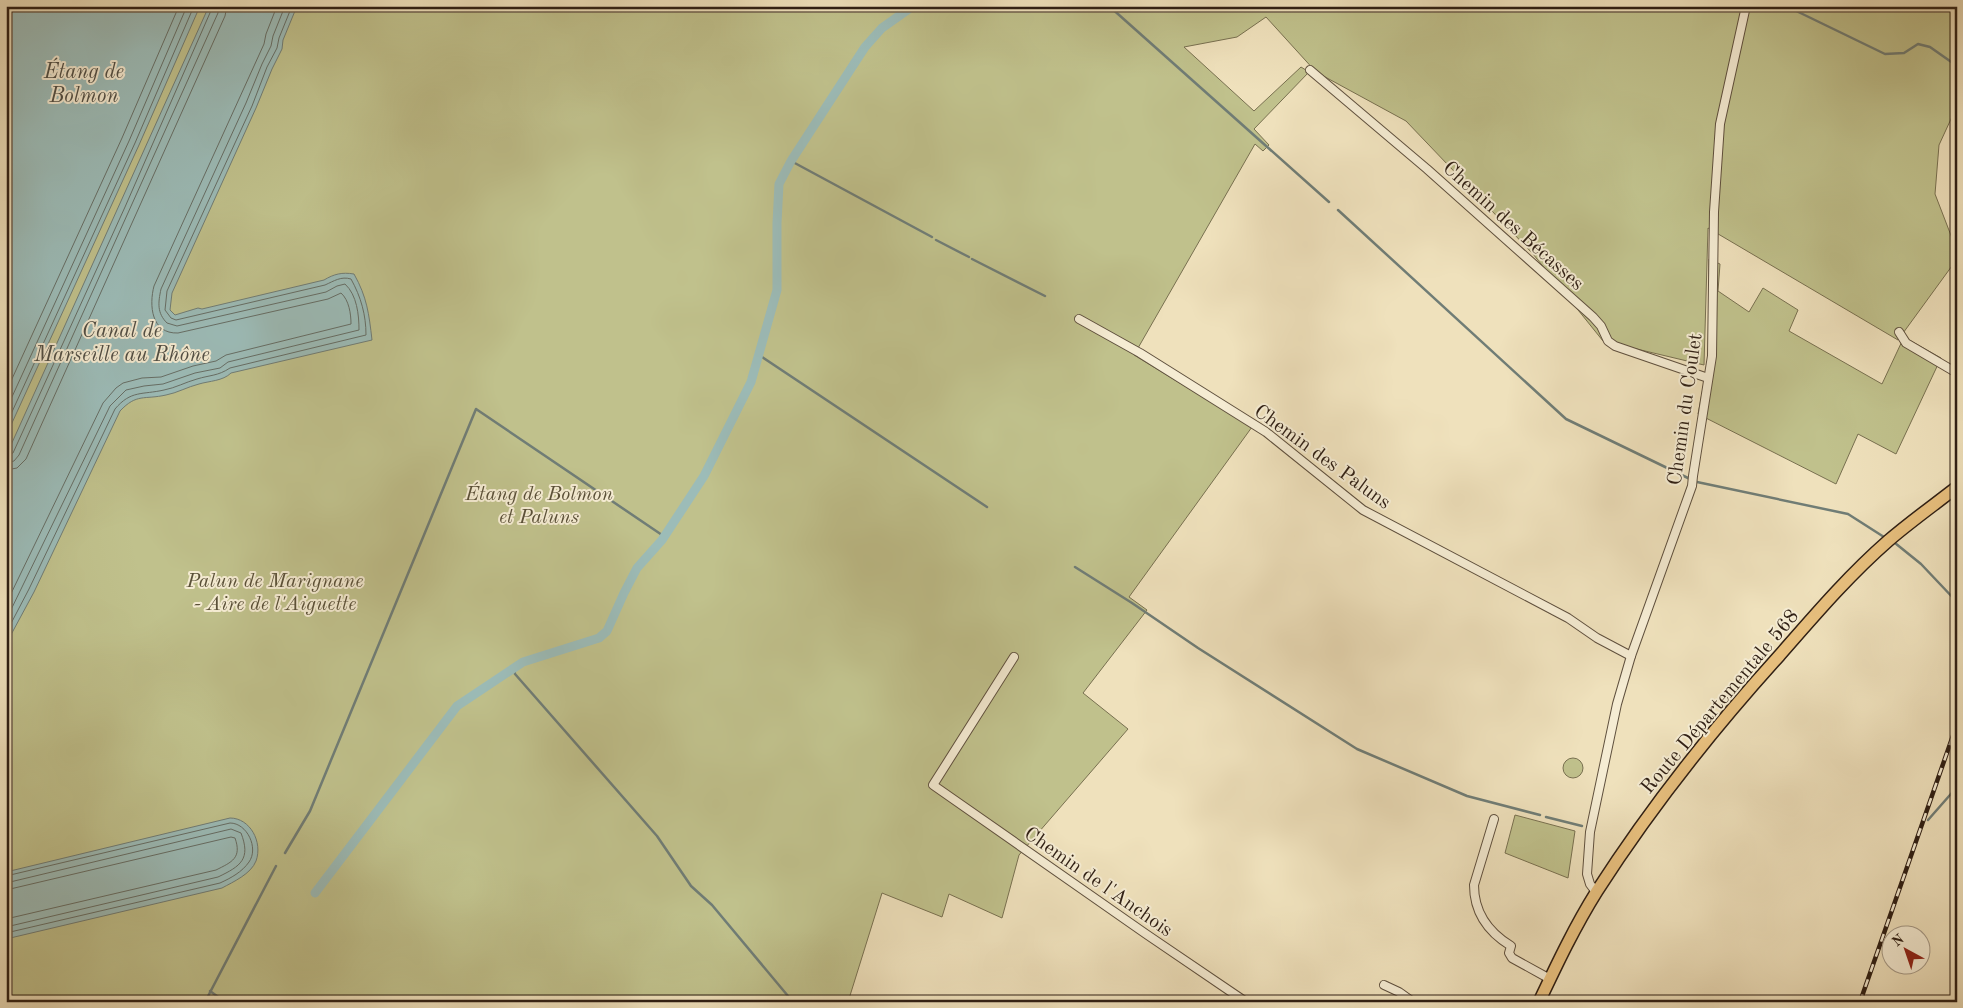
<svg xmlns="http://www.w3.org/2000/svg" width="1963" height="1008" font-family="'Old Standard TT',serif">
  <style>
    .green { fill: #c0c18c; stroke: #787050 }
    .water { fill: #9cbcb8; stroke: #707d76 }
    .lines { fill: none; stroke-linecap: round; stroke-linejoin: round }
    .shore { stroke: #666e66; stroke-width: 1 }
    .stream { stroke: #707d76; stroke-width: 2.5 }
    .canal { stroke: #9cbcb8; stroke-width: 9 }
    .minor-casing { stroke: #5f503e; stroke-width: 10 }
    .primary-casing { stroke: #2f1f14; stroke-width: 14 }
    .minor { stroke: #f5ecd3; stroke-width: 8 }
    .primary { stroke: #e8c07e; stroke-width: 11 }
    .rail-casing { stroke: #2f1f14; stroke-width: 4.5 }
    .rail { stroke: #f5ecd3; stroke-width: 2.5; stroke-dasharray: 8; stroke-linecap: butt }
    .labels { text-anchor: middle; stroke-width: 4; stroke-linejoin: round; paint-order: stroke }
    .street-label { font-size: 20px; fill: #2f1f14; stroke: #f5ecd3 }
    .park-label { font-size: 20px; font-style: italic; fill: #5a5038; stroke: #f5ecd3 }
    .water-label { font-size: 21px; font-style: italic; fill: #504e45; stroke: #f5ecd3 }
  </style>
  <rect width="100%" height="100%" fill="#efe1bc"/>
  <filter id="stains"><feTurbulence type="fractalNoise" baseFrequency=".004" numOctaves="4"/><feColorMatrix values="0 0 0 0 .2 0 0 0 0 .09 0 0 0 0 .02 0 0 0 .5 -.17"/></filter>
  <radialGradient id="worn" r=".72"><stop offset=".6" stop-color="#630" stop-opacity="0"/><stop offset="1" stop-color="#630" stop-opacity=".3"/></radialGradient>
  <!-- green -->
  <g class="green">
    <polygon points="6,6 1957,6 1957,106 1939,145 1935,194 1957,251 1957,259 1898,340 1708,228 1704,365 1603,341 1533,254 1406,121 1316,72 1266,17 1237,37 1184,47 1254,111 1301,67 1309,72 1254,129 1269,145 1263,151 1255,144 1134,355 1252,427 1129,597 1147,610 1083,693 1128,729 1019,855 1002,918 949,894 942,917 882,893 848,1002 6,1002"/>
    <polygon points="1709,259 1720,264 1718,291 1749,312 1763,288 1798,310 1789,331 1882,384 1904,337 1941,358 1896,454 1858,434 1836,484 1698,414 1709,357"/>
    <circle cx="1573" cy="768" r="10"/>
    <polygon points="1515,815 1575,831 1568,878 1505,853"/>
  </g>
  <!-- water -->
  <g class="water">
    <polygon points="6,6 200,6 139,145 6,436"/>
    <path d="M 209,6 L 297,6 L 283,40 L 282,49 L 272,69 L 256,108 L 172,293 L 170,310 L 175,315 L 198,308 L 202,309 L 324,280 C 334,274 342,272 354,274 C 367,297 369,314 372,340 L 231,373 C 223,381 209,381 199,384 C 187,387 177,393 166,395 C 144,400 137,393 120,411 L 34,592 L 6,644 L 6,456 Z"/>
    <path d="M 230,818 C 250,818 263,842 256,861 C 251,874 233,882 222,888 L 6,939 L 6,872 Z"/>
  </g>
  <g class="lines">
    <!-- shore -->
    <g class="shore">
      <polyline points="6,392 122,138 179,6"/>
      <polyline points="6,410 129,141 187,6"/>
      <polyline points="6,425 135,143 194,6"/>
      <polyline points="6,456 13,453 125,207 213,6"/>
      <polyline points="6,463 14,461 19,455 218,13 219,6"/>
      <polyline points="6,470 17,468 26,459 225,16 227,6"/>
      <path d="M 6,604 L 103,403 L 116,388 L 123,383 L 142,378 L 161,377 L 193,366 L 216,361 L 226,355 L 351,324 C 351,314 349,300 341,293 L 328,299 L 178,333 C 151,334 149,305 154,286 L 264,44 L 266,34 L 277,6"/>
      <path d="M 6,620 L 110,406 L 126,390 L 144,386 L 163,384 L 195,373 L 220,368 L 228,362 L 359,330 C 359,315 357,295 345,284 L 337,286 L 326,292 L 177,326 L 167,323 C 157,313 158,303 161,289 L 246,103 L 262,64 L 271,46 L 273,36 L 285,6"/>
      <path d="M 6,633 L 29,589 L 115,409 C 131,390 142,395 164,390 C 175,388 186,382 197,379 C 210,375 218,376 230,368 L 366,335 C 366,315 361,297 351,279 C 341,276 334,281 325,285 L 176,320 L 171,318 L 165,310 L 167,291 L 252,106 L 267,67 L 277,48 L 279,38 L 292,6"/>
      <path d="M 6,876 L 230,823 C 247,823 259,848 249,862 C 242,872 231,878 220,883 L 6,933"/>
      <path d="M 6,883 L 231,829 L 241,833 C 251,859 241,866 218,877 L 6,927"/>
      <path d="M 6,890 L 231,837 L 235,838 C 242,858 232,862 216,870 L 6,919"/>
    </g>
    <!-- stream -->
    <g class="stream">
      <polyline points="1109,6 1329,202"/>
      <polyline points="1786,6 1885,54 1904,53 1918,44 1930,47 1957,66"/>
      <polyline points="791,161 932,237"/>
      <polyline points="1338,210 1566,419 1690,479"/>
      <polyline points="936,240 969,257"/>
      <polyline points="972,259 1045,296"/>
      <polyline points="759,355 987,507"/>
      <polyline points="1697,482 1848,514 1884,537"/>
      <polyline points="1895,543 1921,564 1957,602"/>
      <polyline points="1075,567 1132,603 1198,648 1357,749 1467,796 1540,815"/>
      <polyline points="514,668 515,674 657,836 691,886 712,905 793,1002"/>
      <polyline points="1546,817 1582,826"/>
      <polyline points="1928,820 1957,787"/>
      <polyline points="285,853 310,811 476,409 665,537"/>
      <polyline points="210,991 225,1002"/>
      <polyline points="205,1002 276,866"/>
    </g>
    <!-- canal -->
    <polyline class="canal" points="315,893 457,706 523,662 599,638 607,631 624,593 637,568 662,540 704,476 751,382 777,290 777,223 779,184 791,161 865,47 882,28 913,6"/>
    <!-- minor casing -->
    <g class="minor-casing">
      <g id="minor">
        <polyline points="1310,70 1427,169 1593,317 1601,326 1608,341 1615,346 1708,378"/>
        <polyline points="1079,319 1140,353 1266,432 1363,510 1568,618 1597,638 1631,656"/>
        <polyline points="1899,332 1906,343 1957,373"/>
        <polyline points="1014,657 933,785 1146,934 1246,1002"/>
        <path d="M 1494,819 L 1474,885 C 1474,913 1488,932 1511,946 L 1509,953 L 1512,958 L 1550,979"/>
        <polyline points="1596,892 1590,884 1587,874 1590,832 1617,704 1631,656 1692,486 1693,476 1712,356 1714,212 1720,124 1746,6"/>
        <polyline points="1384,985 1399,992 1413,1002"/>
      </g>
    </g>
    <!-- primary casing -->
    <g class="primary-casing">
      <path id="primary" d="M 1539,1002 C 1557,964 1575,926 1597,891 C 1651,807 1712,730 1779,656 C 1814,616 1848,576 1888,541 C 1910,522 1934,505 1957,487"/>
    </g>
    <!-- minor -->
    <use href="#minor" class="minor"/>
    <!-- primary -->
    <use href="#primary" class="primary"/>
    <!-- rail casing -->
    <g class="rail-casing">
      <polyline id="rail" points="1860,1002 1957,724"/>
    </g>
    <!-- rail -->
    <use href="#rail" class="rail"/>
  </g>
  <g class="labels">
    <!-- street labels -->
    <g class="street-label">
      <text transform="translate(1514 225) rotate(42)" y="7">Chemin des Bécasses</text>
      <text transform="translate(1684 409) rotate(-82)" y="7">Chemin du Coulet</text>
      <text transform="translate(1323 456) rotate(36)" y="7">Chemin des Paluns</text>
      <text transform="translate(1719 701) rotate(-50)" y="7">Route Départementale 568</text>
      <text transform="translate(1099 881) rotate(35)" y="7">Chemin de l'Anchois</text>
    </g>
    <!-- park labels -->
    <g class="park-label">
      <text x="539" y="500">Étang de Bolmon<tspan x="539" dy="23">et Paluns</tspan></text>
      <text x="275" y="587">Palun de Marignane<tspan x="275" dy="23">- Aire de l'Aiguette</tspan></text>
    </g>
    <!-- water labels -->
    <g class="water-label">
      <text x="84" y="78">Étang de<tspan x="84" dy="24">Bolmon</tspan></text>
      <text x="122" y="337">Canal de<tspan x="122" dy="24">Marseille au Rhône</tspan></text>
    </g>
  </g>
  <!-- margin -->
  <rect width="1963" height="1008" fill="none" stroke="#efe1bc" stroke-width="25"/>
  <rect x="8" y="8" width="1948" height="993" fill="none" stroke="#2f1f14" stroke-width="2.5"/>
  <rect x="12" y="12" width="1938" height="983" fill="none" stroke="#2f1f14"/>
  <!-- north arrow -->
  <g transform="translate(1906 950) rotate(320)"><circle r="24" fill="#f5ecd3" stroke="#a69a87"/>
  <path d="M0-4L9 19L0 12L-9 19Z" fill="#8f2418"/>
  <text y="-8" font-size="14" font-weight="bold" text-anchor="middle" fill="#2f1f14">N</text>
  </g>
  <rect width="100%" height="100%" filter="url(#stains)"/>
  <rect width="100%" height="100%" fill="url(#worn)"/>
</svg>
